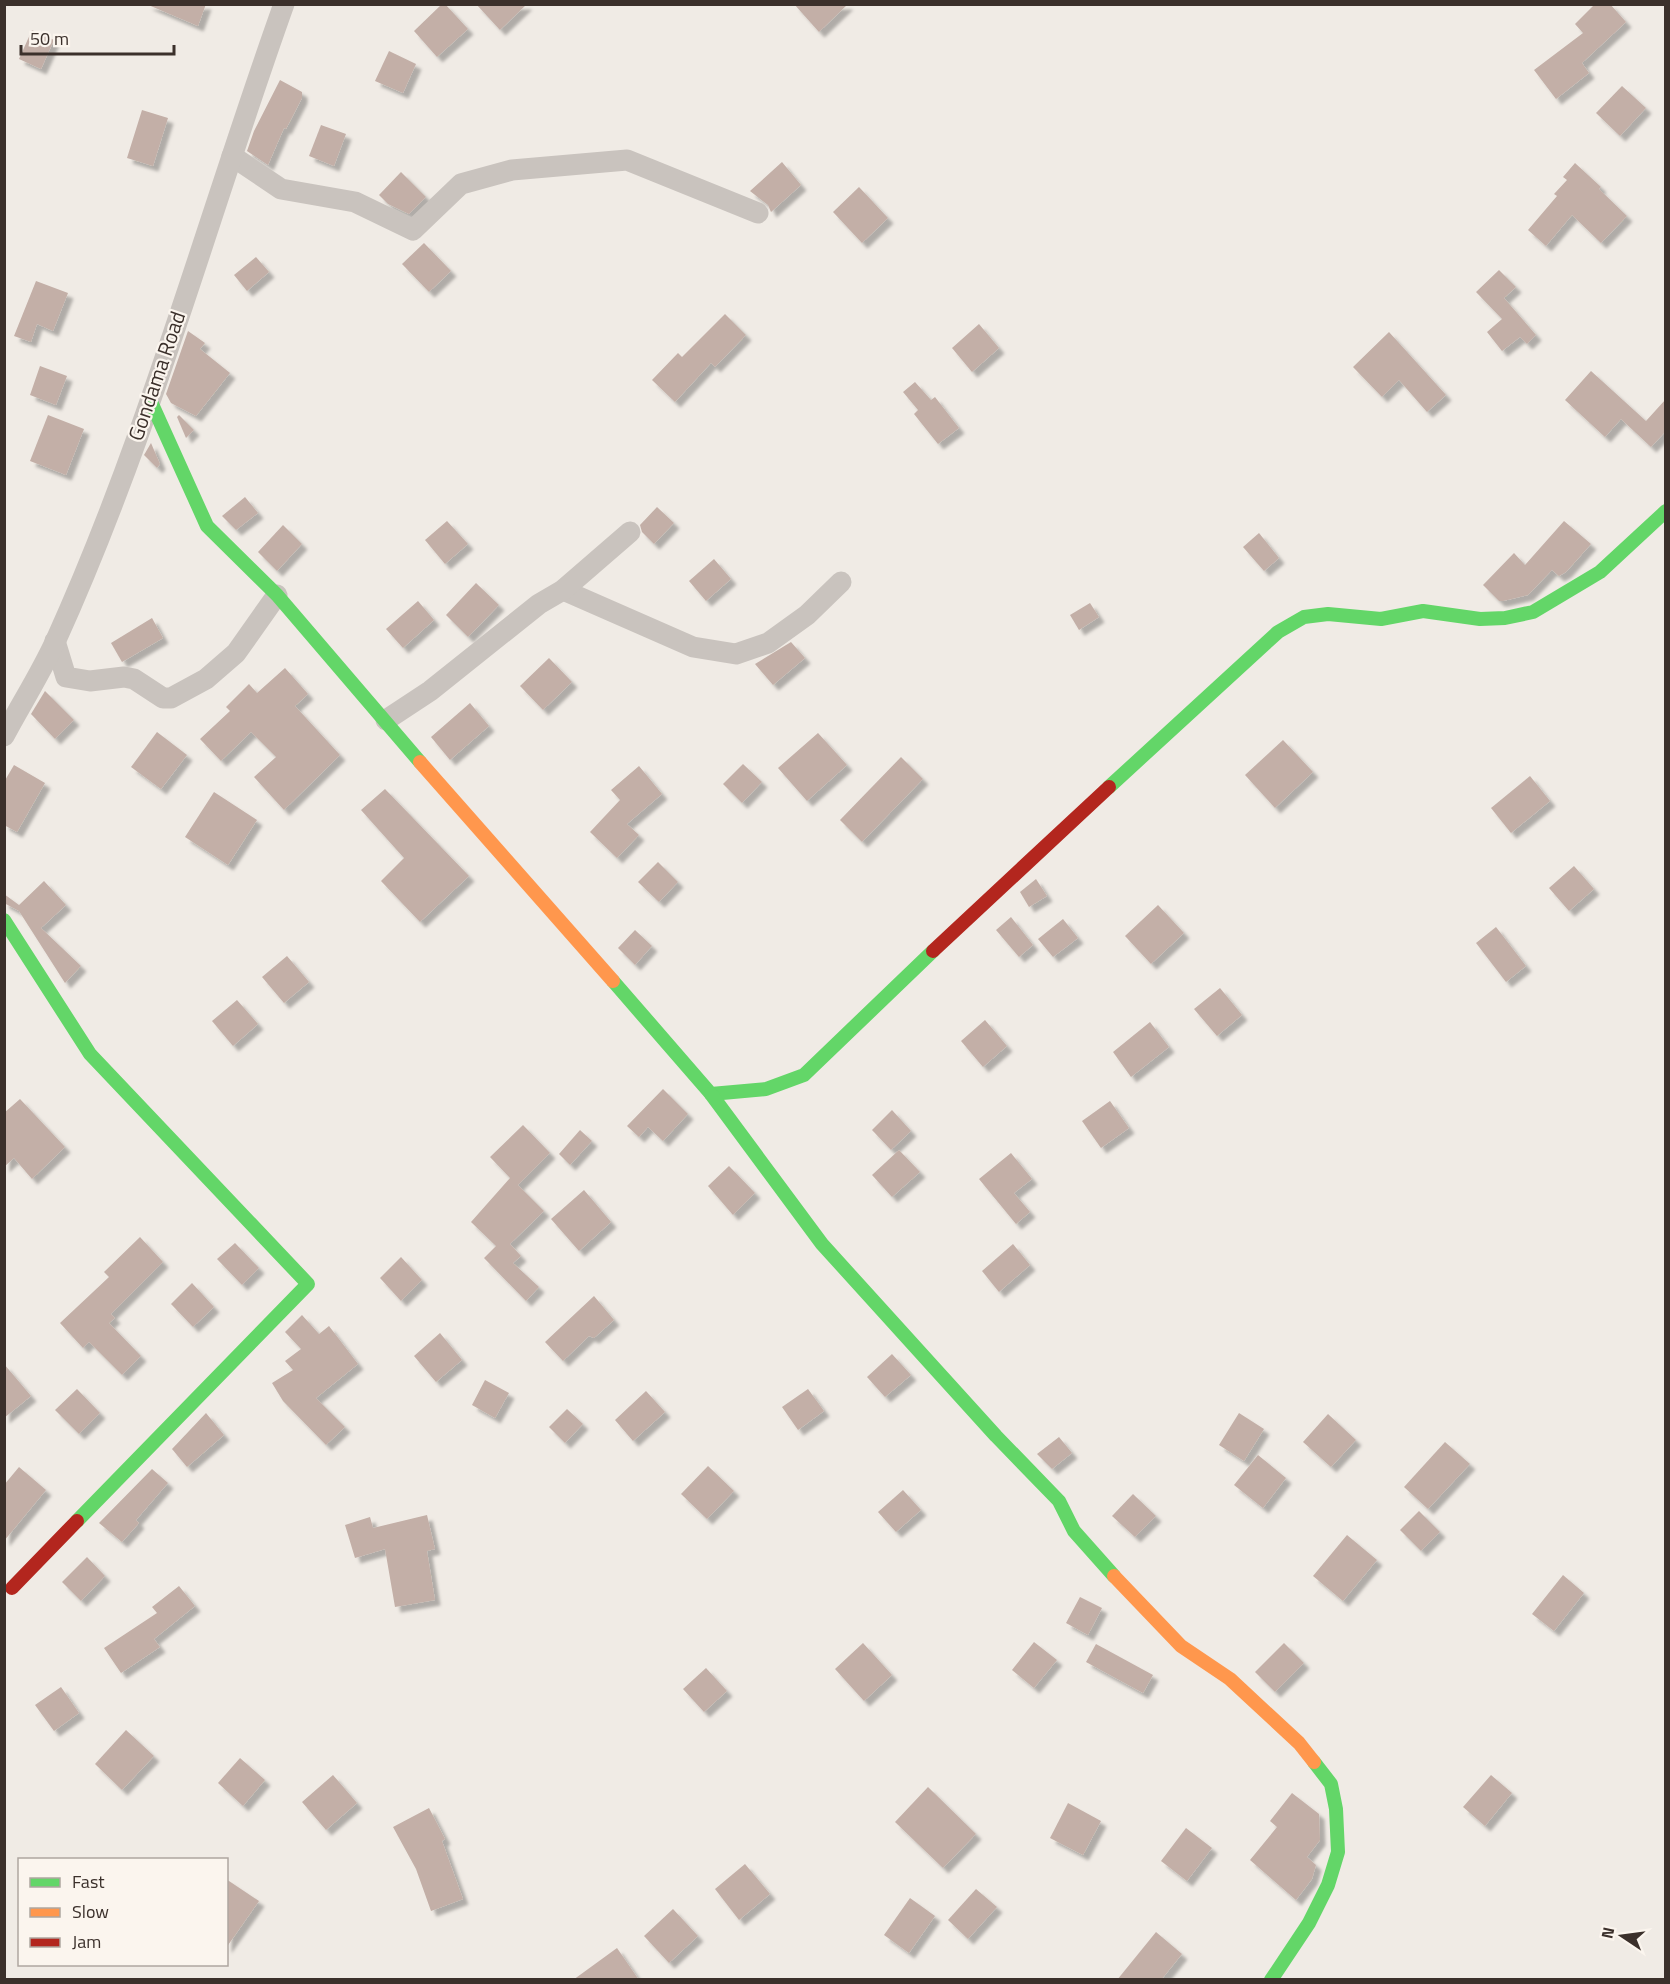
<svg xmlns="http://www.w3.org/2000/svg" width="1670" height="1984" font-family="'Titillium Web',sans-serif">
  <style>
    .building { fill: #c3afa7; filter: url(#shadow) }
    .lines { fill: none; stroke-linecap: round; stroke-linejoin: round }
    .street { stroke: #c9c3be; stroke-width: 21 }
    .fast { stroke: #63d668; stroke-width: 14 }
    .slow { stroke: #ff974d; stroke-width: 14 }
    .jam { stroke: #b3261e; stroke-width: 14 }
    .labels { text-anchor: middle; stroke-width: 4.5; stroke-linejoin: round; paint-order: stroke }
    .street-label { font-size: 21px; fill: #3b302b; stroke: #fbf5ee }
  </style>
  <defs>
    <filter id="shadow"><feDropShadow dx="5.5" dy="5.5" stdDeviation="1.5" flood-color="#0004"/></filter>
  </defs>
  <rect width="100%" height="100%" fill="#f0ebe5"/>
  <!-- building -->
  <g class="building">
    <polygon points="146,4 206,4 198,26"/>
    <polygon points="442,4 445,4 468,29 437,57 414,31"/>
    <polygon points="476,4 527,4 500,30"/>
    <polygon points="794,4 848,4 819,32"/>
    <polygon points="1595,4 1610,4 1626,22 1582,63 1589,73 1556,99 1534,70 1583,33 1575,24"/>
    <polygon points="32,30 54,40 41,69 19,59"/>
    <polygon points="389,51 416,64 403,93 375,81"/>
    <polygon points="280,80 302,92 302,98 286,129 284,128 268,165 247,151 254,131"/>
    <polygon points="1622,86 1646,108 1620,136 1596,113"/>
    <polygon points="142,110 168,118 153,166 127,158"/>
    <polygon points="321,125 346,134 334,166 309,156"/>
    <polygon points="782,162 801,185 771,212 768,205 750,191"/>
    <polygon points="1575,163 1601,187 1599,189 1627,216 1601,243 1572,215 1546,246 1528,230 1557,196 1554,194 1567,180 1563,177"/>
    <polygon points="401,172 426,197 409,214 388,204 379,195"/>
    <polygon points="859,187 888,218 862,243 833,212"/>
    <polygon points="424,243 451,271 429,292 402,264"/>
    <polygon points="256,257 269,272 247,291 234,275"/>
    <polygon points="1499,270 1516,287 1504,298 1536,335 1527,344 1520,337 1502,351 1487,332 1502,319 1476,292"/>
    <polygon points="36,281 68,293 53,331 37,324 31,342 14,336"/>
    <polygon points="725,314 746,335 715,367 711,363 675,402 652,380 678,353 682,357"/>
    <polygon points="979,324 999,348 972,372 952,348"/>
    <polygon points="188,331 205,343 200,349 230,373 196,416 171,403 166,394"/>
    <polygon points="1389,332 1446,395 1427,412 1399,380 1382,397 1353,367"/>
    <polygon points="40,366 67,376 56,405 30,395"/>
    <polygon points="1591,371 1646,421 1665,400 1665,432 1651,447 1621,419 1605,437 1565,400"/>
    <polygon points="915,382 931,400 935,397 959,428 938,444 914,414 918,410 903,392"/>
    <polygon points="48,415 84,429 66,475 30,461"/>
    <polygon points="179,415 194,430 186,438 177,417"/>
    <polygon points="151,443 160,464 157,468 144,455"/>
    <polygon points="245,497 258,513 236,530 222,516"/>
    <polygon points="657,507 674,523 654,544 642,532 640,525"/>
    <polygon points="447,521 468,544 445,564 425,540"/>
    <polygon points="1564,521 1591,544 1566,572 1559,576 1552,570 1528,595 1503,601 1499,601 1483,585 1514,553 1525,565"/>
    <polygon points="283,525 302,544 277,571 258,552"/>
    <polygon points="1259,533 1279,558 1264,571 1243,547"/>
    <polygon points="714,559 731,579 706,601 689,581"/>
    <polygon points="476,583 499,605 468,637 446,615"/>
    <polygon points="418,601 434,620 403,648 386,629"/>
    <polygon points="1090,603 1099,617 1079,630 1070,615"/>
    <polygon points="152,618 163,638 122,662 111,643"/>
    <polygon points="791,642 805,658 773,685 755,664"/>
    <polygon points="549,658 572,682 543,710 520,686"/>
    <polygon points="285,668 308,694 295,706 340,755 284,810 254,777 276,757 251,732 221,761 200,739 230,711 226,707 249,684 257,693"/>
    <polygon points="45,691 74,720 55,739 31,714"/>
    <polygon points="470,703 489,726 450,760 431,737"/>
    <polygon points="157,732 187,755 161,789 131,767"/>
    <polygon points="818,733 847,765 807,801 778,768"/>
    <polygon points="1283,740 1313,772 1275,808 1245,775"/>
    <polygon points="901,757 923,779 862,842 840,820"/>
    <polygon points="743,764 762,782 742,803 723,784"/>
    <polygon points="14,765 45,783 17,832 4,825 4,782"/>
    <polygon points="639,766 662,794 627,824 639,835 617,858 590,832 620,800 611,790"/>
    <polygon points="1530,776 1550,801 1511,833 1491,808"/>
    <polygon points="385,789 469,876 420,922 381,881 404,858 361,810"/>
    <polygon points="214,792 257,820 228,865 185,837"/>
    <polygon points="658,862 678,882 659,902 638,882"/>
    <polygon points="1574,866 1594,889 1569,911 1549,888"/>
    <polygon points="1036,879 1047,896 1029,907 1020,892"/>
    <polygon points="44,881 66,905 41,928 81,966 65,983 19,911 4,903 4,894 19,905"/>
    <polygon points="1158,905 1184,933 1151,964 1125,936"/>
    <polygon points="1011,917 1033,945 1019,957 996,930"/>
    <polygon points="1063,919 1078,938 1053,957 1038,939"/>
    <polygon points="1496,927 1526,966 1506,982 1476,943"/>
    <polygon points="635,930 652,946 635,965 618,948"/>
    <polygon points="287,956 309,982 284,1003 262,977"/>
    <polygon points="1220,988 1242,1015 1217,1036 1194,1009"/>
    <polygon points="237,1000 258,1024 233,1046 212,1021"/>
    <polygon points="985,1020 1007,1046 983,1067 961,1041"/>
    <polygon points="1150,1022 1169,1047 1131,1077 1113,1052"/>
    <polygon points="663,1089 688,1114 663,1141 648,1127 639,1137 627,1126"/>
    <polygon points="20,1099 65,1147 32,1179 14,1158 4,1167 4,1113"/>
    <polygon points="1110,1101 1129,1128 1101,1148 1082,1121"/>
    <polygon points="892,1110 911,1131 891,1150 872,1130"/>
    <polygon points="523,1125 550,1153 518,1185 544,1211 510,1244 521,1256 513,1263 539,1287 526,1301 484,1258 496,1246 471,1222 510,1178 490,1157"/>
    <polygon points="580,1130 592,1141 570,1165 559,1154"/>
    <polygon points="899,1150 920,1172 892,1197 872,1175"/>
    <polygon points="1011,1153 1032,1179 1014,1193 1030,1212 1016,1224 979,1179"/>
    <polygon points="729,1166 755,1193 733,1215 708,1186"/>
    <polygon points="584,1190 611,1222 579,1251 551,1219"/>
    <polygon points="140,1237 163,1262 111,1314 115,1318 109,1323 141,1356 122,1375 89,1342 83,1348 60,1323 109,1277 104,1272"/>
    <polygon points="235,1243 259,1268 242,1285 217,1259"/>
    <polygon points="1013,1244 1030,1265 999,1292 982,1271"/>
    <polygon points="401,1257 422,1280 401,1301 380,1278"/>
    <polygon points="192,1283 214,1307 193,1327 171,1304"/>
    <polygon points="594,1296 614,1320 594,1338 589,1336 563,1361 545,1342"/>
    <polygon points="302,1315 319,1334 329,1326 358,1364 316,1398 345,1427 326,1445 283,1401 272,1383 293,1370 285,1361 301,1349 285,1332"/>
    <polygon points="440,1333 462,1360 436,1382 414,1356"/>
    <polygon points="892,1354 911,1375 885,1397 867,1377"/>
    <polygon points="4,1364 31,1396 4,1418"/>
    <polygon points="485,1380 509,1393 495,1418 472,1405"/>
    <polygon points="77,1389 100,1413 79,1434 55,1410"/>
    <polygon points="808,1389 824,1411 798,1430 782,1407"/>
    <polygon points="646,1391 665,1412 633,1441 615,1420"/>
    <polygon points="567,1409 583,1424 565,1443 549,1427"/>
    <polygon points="206,1413 224,1435 187,1467 172,1449"/>
    <polygon points="1239,1413 1264,1429 1244,1461 1219,1445"/>
    <polygon points="1328,1414 1356,1440 1331,1467 1303,1442"/>
    <polygon points="1059,1437 1072,1453 1052,1469 1037,1454"/>
    <polygon points="1445,1442 1470,1464 1428,1509 1404,1487"/>
    <polygon points="1258,1455 1286,1478 1263,1508 1234,1485"/>
    <polygon points="708,1466 734,1491 707,1519 681,1494"/>
    <polygon points="19,1467 46,1490 4,1541 4,1485"/>
    <polygon points="152,1469 168,1483 136,1520 139,1523 122,1542 99,1523"/>
    <polygon points="903,1490 921,1510 896,1532 878,1512"/>
    <polygon points="1133,1494 1156,1516 1135,1537 1112,1516"/>
    <polygon points="1419,1511 1440,1532 1421,1551 1400,1530"/>
    <polygon points="427,1515 435,1549 427,1551 435,1600 395,1607 385,1549 355,1558 345,1525 370,1517 373,1528"/>
    <polygon points="1347,1535 1377,1560 1343,1601 1313,1576"/>
    <polygon points="87,1557 105,1576 81,1601 62,1582"/>
    <polygon points="1563,1575 1584,1593 1554,1631 1532,1614"/>
    <polygon points="179,1586 195,1606 154,1639 160,1647 121,1673 104,1648 157,1613 152,1607"/>
    <polygon points="1080,1597 1102,1608 1088,1635 1066,1623"/>
    <polygon points="1034,1642 1057,1660 1034,1688 1012,1670"/>
    <polygon points="863,1643 892,1675 864,1701 835,1669"/>
    <polygon points="1284,1643 1304,1663 1275,1692 1255,1672"/>
    <polygon points="1096,1644 1153,1675 1143,1693 1086,1662"/>
    <polygon points="706,1668 727,1691 704,1712 683,1689"/>
    <polygon points="61,1687 79,1713 54,1731 35,1705"/>
    <polygon points="126,1730 154,1756 122,1790 95,1764"/>
    <polygon points="240,1758 265,1780 243,1806 218,1783"/>
    <polygon points="333,1775 357,1803 326,1830 302,1802"/>
    <polygon points="1491,1775 1512,1793 1485,1826 1463,1807"/>
    <polygon points="928,1787 976,1834 943,1868 895,1822"/>
    <polygon points="1292,1793 1319,1814 1320,1840 1307,1857 1316,1865 1312,1879 1296,1900 1250,1860 1277,1827 1270,1821"/>
    <polygon points="1068,1803 1101,1821 1083,1855 1050,1838"/>
    <polygon points="429,1808 445,1839 442,1841 463,1899 431,1911 416,1869 393,1827"/>
    <polygon points="1186,1828 1212,1848 1187,1881 1161,1861"/>
    <polygon points="745,1864 770,1894 739,1920 715,1889"/>
    <polygon points="226,1879 259,1901 226,1948"/>
    <polygon points="976,1889 997,1907 968,1939 948,1920"/>
    <polygon points="910,1898 935,1916 909,1953 884,1935"/>
    <polygon points="673,1909 698,1936 669,1963 644,1936"/>
    <polygon points="1156,1932 1182,1954 1161,1980 1117,1980"/>
    <polygon points="617,1948 639,1980 573,1980"/>
  </g>
  <g class="lines">
    <!-- street -->
    <g class="street">
      <polyline points="232,156 281,189 355,202 413,230 461,184 512,170 627,160 758,213"/>
      <polyline points="563,590 693,647 736,654 768,643 807,615 841,582"/>
      <polyline points="55,641 66,677 90,681 124,677 134,679 163,698 171,698 206,679 236,653 277,595"/>
      <polyline points="386,720 430,691 539,604 563,590 630,532"/>
      <path d="M 4,736 C 21,704 41,673 56,640 C 149,435 208,216 284,4"/>
    </g>
    <!-- fast -->
    <g class="fast">
      <polyline points="151,402 207,526 277,595 420,762"/>
      <polyline points="1109,787 1278,632 1304,617 1328,614 1381,619 1423,611 1480,619 1505,618 1533,612 1600,572 1666,511"/>
      <polyline points="4,920 90,1054 308,1284 77,1521"/>
      <polyline points="613,981 711,1094 766,1089 804,1075 933,951"/>
      <polyline points="711,1094 822,1244 996,1436 1059,1501 1074,1531 1114,1576"/>
      <polyline points="1271,1980 1309,1923 1328,1885 1338,1852 1336,1809 1331,1784 1314,1762"/>
    </g>
    <!-- slow -->
    <g class="slow">
      <polyline points="420,762 613,981"/>
      <polyline points="1114,1576 1181,1646 1230,1679 1299,1743 1314,1762"/>
    </g>
    <!-- jam -->
    <g class="jam">
      <polyline points="933,951 1109,787"/>
      <polyline points="12,1588 77,1521"/>
    </g>
  </g>
  <g class="labels">
    <!-- street labels -->
    <g class="street-label">
      <text transform="translate(157 376) rotate(-71)" y="7">Gondama Road</text>
    </g>
  </g>
  <!-- border -->
  <rect width="1670" height="1984" fill="none" stroke="#3b302b" stroke-width="12"/>
  <!-- legend -->
  <rect x="18" y="1858" width="210" height="108" fill="#fbf5ee" stroke="#aea6a0" stroke-width="1.5"/>
  <rect x="30" y="1878" width="30" height="9" fill="#63d668" stroke="#aea6a0" stroke-width="1.5"/>
  <text x="72" y="1888" font-size="18" fill="#3b302b">Fast</text>
  <rect x="30" y="1908" width="30" height="9" fill="#ff974d" stroke="#aea6a0" stroke-width="1.5"/>
  <text x="72" y="1918" font-size="18" fill="#3b302b">Slow</text>
  <rect x="30" y="1938" width="30" height="9" fill="#b3261e" stroke="#aea6a0" stroke-width="1.5"/>
  <text x="72" y="1948" font-size="18" fill="#3b302b">Jam</text>
  <!-- north arrow -->
  <g transform="translate(1622 1936) rotate(283)" stroke="#fbf5ee" stroke-width="4.5" paint-order="stroke">
  <path d="M0-4.5L10 22L0 15L-10 22Z" fill="#3b302b"/>
  <text y="-9" font-size="16" font-weight="bold" text-anchor="middle" fill="#3b302b">N</text>
  </g>
  <!-- scale -->
  <path d="M21 45v9h153v-9" fill="none" stroke="#3b302b" stroke-width="3"/>
  <text x="30" y="45" font-size="18" fill="#3b302b" stroke="#fbf5ee" stroke-width="4.5" paint-order="stroke">50 m</text>
</svg>
